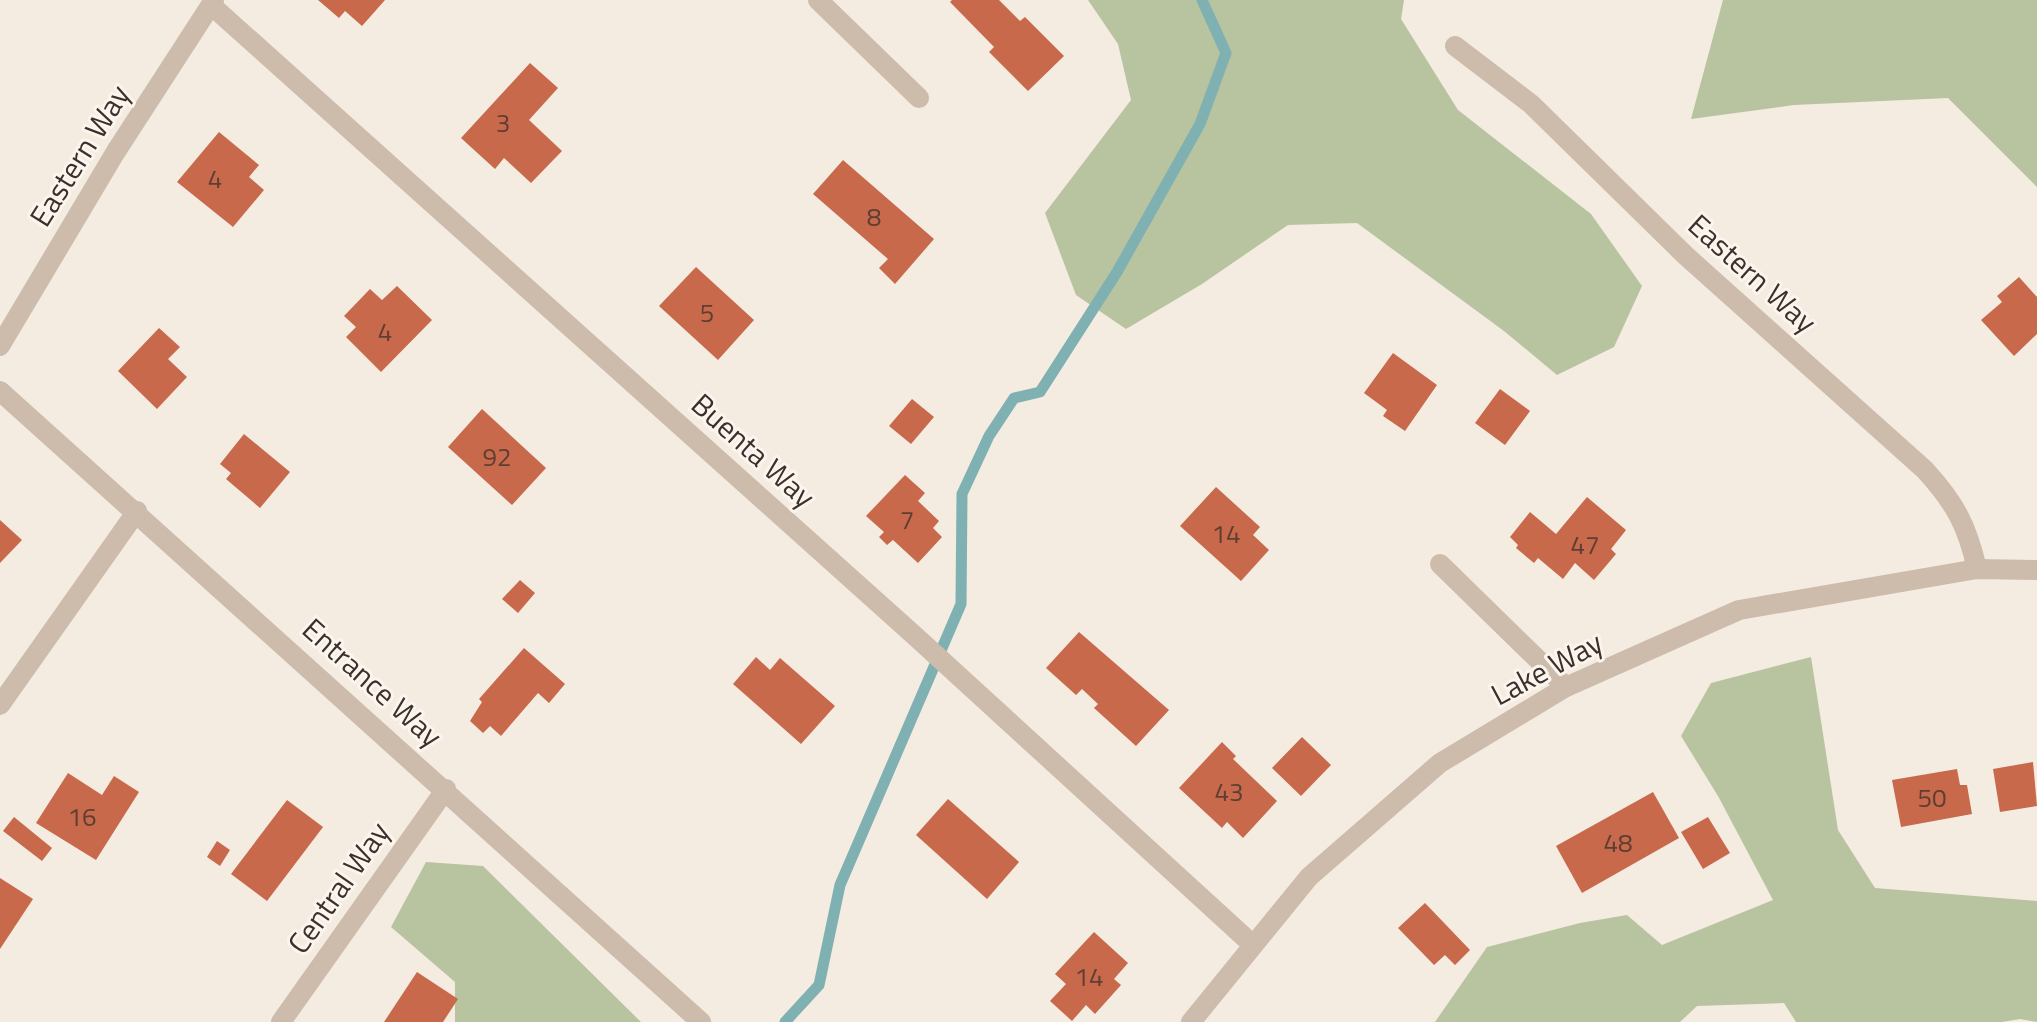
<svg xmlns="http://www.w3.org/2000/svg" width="2037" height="1022" font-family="'Titillium Web',sans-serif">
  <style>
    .green { fill: #b8c4a0 }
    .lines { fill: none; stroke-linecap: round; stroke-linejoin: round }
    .stream { stroke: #7fb0b2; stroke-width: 11 }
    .building { fill: #c8694b }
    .minor { stroke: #cdbbac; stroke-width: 20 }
    .labels { text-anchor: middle; stroke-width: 6; stroke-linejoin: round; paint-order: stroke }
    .number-label { font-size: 26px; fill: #5e3e33 }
    .street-label { font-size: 30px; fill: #3b302b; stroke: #fbf5ee }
  </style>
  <rect width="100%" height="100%" fill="#f4ebe1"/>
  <!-- green -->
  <g class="green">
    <polygon points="1088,0 1404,0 1401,19 1458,110 1591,214 1642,286 1614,347 1557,375 1504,331 1357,223 1288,225 1202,284 1126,329 1076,295 1045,213 1131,100 1118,44"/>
    <polygon points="1723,0 2037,0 2037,187 1948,98 1794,105 1691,119"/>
    <polygon points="1811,657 1838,830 1875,888 2037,901 2037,1022 2020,1019 2002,1022 1796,1022 1784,1003 1697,1006 1680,1022 1435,1022 1487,947 1580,923 1627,915 1662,945 1773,900 1718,796 1681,736 1711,683"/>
    <polygon points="426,862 483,866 641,1022 455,1022 455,982 391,927"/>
  </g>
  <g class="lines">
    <!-- stream -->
    <polyline class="stream" points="785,1022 819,985 840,885 961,604 962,494 989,436 1014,398 1040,392 1117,272 1200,124 1226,53 1202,0"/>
  </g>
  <!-- building -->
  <g class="building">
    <polygon points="318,0 385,0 362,26 345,11 339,18"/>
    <polygon points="952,0 999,0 1020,21 1025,17 1064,56 1028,91 989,52 994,47 950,2"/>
    <polygon points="530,63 558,88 529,120 562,151 531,183 504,158 495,169 461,138"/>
    <polygon points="219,132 259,165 249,177 264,190 233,227 177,182"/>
    <polygon points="843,160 934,239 895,284 879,268 888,259 813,194"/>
    <polygon points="696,267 754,320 718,360 659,306"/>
    <polygon points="2019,277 2037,297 2037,334 2014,356 1981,320 2002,302 1997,296"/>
    <polygon points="397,286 432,320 381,372 346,337 356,327 344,316 370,289 382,300"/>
    <polygon points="159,328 180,347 168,359 187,377 157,409 118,371"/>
    <polygon points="1393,353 1437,385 1405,431 1383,416 1387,410 1364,393"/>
    <polygon points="1500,389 1530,411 1505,445 1475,423"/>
    <polygon points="912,399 934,417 911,444 889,426"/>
    <polygon points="482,409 546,468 512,505 448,447"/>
    <polygon points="244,434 290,472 260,508 226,479 231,473 220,464"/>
    <polygon points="905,475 925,493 918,501 939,521 933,528 942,537 918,563 893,540 887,545 879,537 884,532 866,516"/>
    <polygon points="1216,487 1260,527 1253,535 1269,550 1241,581 1180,526"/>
    <polygon points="1587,497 1626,530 1611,549 1616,554 1594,580 1575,563 1563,579 1538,558 1534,563 1516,548 1518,545 1510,537 1530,512 1556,534"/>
    <polygon points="0,520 22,540 0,563"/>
    <polygon points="520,580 535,593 518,613 502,599"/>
    <polygon points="1079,632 1169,710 1136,746 1094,708 1098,704 1082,689 1076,695 1046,668"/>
    <polygon points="524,648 565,684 549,703 538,693 501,736 490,726 483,733 470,721 482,702 479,699"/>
    <polygon points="756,657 770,670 780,658 835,706 801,744 733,684"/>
    <polygon points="1302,737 1331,765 1301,796 1272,768"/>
    <polygon points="1222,742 1236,756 1233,759 1277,801 1243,838 1227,822 1222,828 1179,788"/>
    <polygon points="2033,762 2037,806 2000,812 1993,769"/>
    <polygon points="1957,769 1960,785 1967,785 1972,814 1901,827 1892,780"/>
    <polygon points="68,773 102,795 114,776 139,792 96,860 36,823"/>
    <polygon points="1653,792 1679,838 1582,893 1556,846"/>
    <polygon points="948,799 1019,862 987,899 916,835"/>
    <polygon points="287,800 323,827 267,901 231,874"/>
    <polygon points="14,817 52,848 42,861 3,831"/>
    <polygon points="1708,817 1730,853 1703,869 1681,832"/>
    <polygon points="217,841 230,850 220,866 207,857"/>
    <polygon points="0,878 33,899 0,949"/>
    <polygon points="1425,903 1470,950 1455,965 1445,955 1434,965 1398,928"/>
    <polygon points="1094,932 1128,963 1114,979 1121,985 1095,1014 1086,1005 1072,1021 1050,1001 1066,984 1055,974"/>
    <polygon points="417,972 458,999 443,1022 384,1022"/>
  </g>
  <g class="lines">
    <!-- minor -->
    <g class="minor">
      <polyline points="818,0 919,98"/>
      <polyline points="211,5 915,636 1253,945"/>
      <path d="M 1455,46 L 1531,104 L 1685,255 L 1925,470 C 1955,503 1967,525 1977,569"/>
      <polyline points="0,346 115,153 214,0"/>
      <polyline points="0,391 701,1022"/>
      <polyline points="1440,564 1566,687"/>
      <polyline points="0,705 137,511"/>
      <polyline points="281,1022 446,789"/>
      <polyline points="1191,1022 1309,877 1440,763 1566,687 1739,610 1977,569 2037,570"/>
    </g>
  </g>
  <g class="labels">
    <!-- number labels -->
    <g class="number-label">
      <text x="503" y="132">3</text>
      <text x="215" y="188">4</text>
      <text x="874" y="226">8</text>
      <text x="707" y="322">5</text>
      <text x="385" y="341">4</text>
      <text x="497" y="466">92</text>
      <text x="907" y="529">7</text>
      <text x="1226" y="543">14</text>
      <text x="1585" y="554">47</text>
      <text x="1229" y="801">43</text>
      <text x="1932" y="807">50</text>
      <text x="82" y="826">16</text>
      <text x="1618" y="852">48</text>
      <text x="1089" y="986">14</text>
    </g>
    <!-- street labels -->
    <g class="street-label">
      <text transform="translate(80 156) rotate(-58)" y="10">Eastern Way</text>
      <text transform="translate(1752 274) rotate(42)" y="10">Eastern Way</text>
      <text transform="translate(753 451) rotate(42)" y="10">Buenta Way</text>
      <text transform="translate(1547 669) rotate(-28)" y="10">Lake Way</text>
      <text transform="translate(372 683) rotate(42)" y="10">Entrance Way</text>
      <text transform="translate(339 888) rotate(-55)" y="10">Central Way</text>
    </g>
  </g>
</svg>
